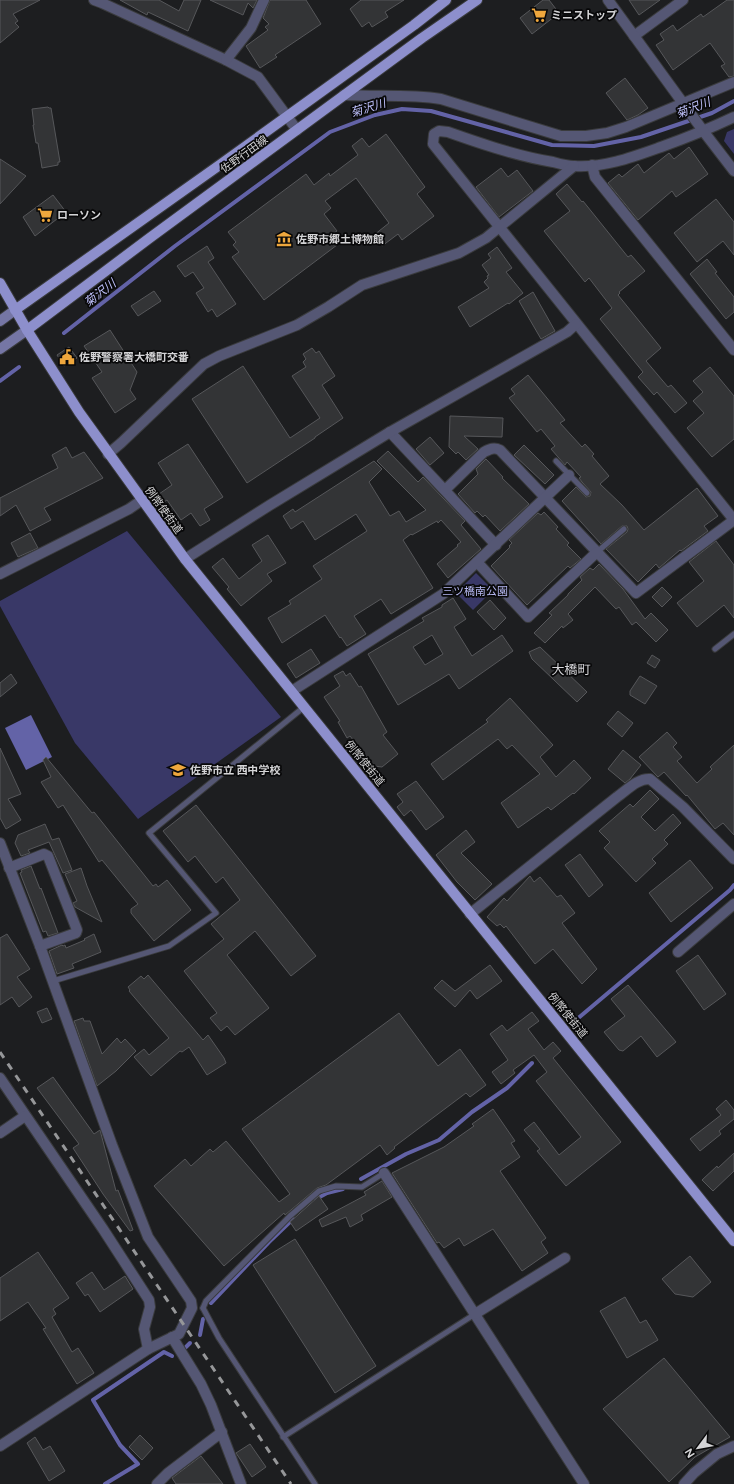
<svg xmlns="http://www.w3.org/2000/svg" width="734" height="1484" font-family="Figtree,'Noto Sans JP',sans-serif">
  <style>
    .green { fill: #393867 }
    .water { fill: #6363a7 }
    .lines { fill: none; stroke-linecap: round; stroke-linejoin: round }
    .stream { stroke: #6363a7; stroke-width: 4 }
    .building { fill: #333436; stroke: #56575a; fill-rule: evenodd }
    .service-casing { stroke: #3a3b3d; stroke-width: 7 }
    .minor-casing { stroke: #3a3b3d; stroke-width: 12 }
    .tertiary-casing { stroke: #3a3b3d; stroke-width: 12 }
    .secondary-casing { stroke: #3a3b3d; stroke-width: 12 }
    .primary-casing { stroke: #3a3b3d; stroke-width: 12 }
    .service { stroke: #555774; stroke-width: 5 }
    .minor { stroke: #555774; stroke-width: 10 }
    .tertiary { stroke: #555774; stroke-width: 10 }
    .secondary { stroke: #7576a5; stroke-width: 10 }
    .primary { stroke: #8d8fcc; stroke-width: 10 }
    .rail { stroke: #969799; stroke-width: 3; stroke-dasharray: 7 7; stroke-linecap: butt }
    .labels { text-anchor: middle; stroke-width: 3.5; stroke-linejoin: round; paint-order: stroke }
    .poi-label { font-size: 11px; font-weight: bold; fill: #d4d4d6; stroke: #080809; text-anchor: start }
    .street-label { font-size: 11px; fill: #d4d4d6; stroke: #080809 }
    .park-label { font-size: 11px; fill: #b7b9f3; stroke: #080809 }
    .water-label { font-size: 12px; font-style: italic; fill: #bdbff9; stroke: #080809 }
    .quarter-label { font-size: 13px; fill: #d5d5d9; stroke: #080809 }
  </style>
  <rect width="100%" height="100%" fill="#1d1e20"/>
  <!-- green -->
  <g class="green">
    <polygon points="734,129 734,154 724,141 727,132"/>
    <polygon points="127,531 281,717 138,819 75,743 0,606 0,601"/>
    <polygon points="476,573 493,590 473,610 456,593"/>
  </g>
  <!-- water -->
  <polygon class="water" points="31,715 52,757 26,770 5,728"/>
  <g class="lines">
    <!-- stream -->
    <g class="stream">
      <polyline points="64,333 175,246 330,132 375,115 402,109 431,111 552,145 594,146 641,137 712,113 734,101"/>
      <polyline points="0,381 19,367"/>
      <polyline points="576,1020 730,890 734,885"/>
      <polyline points="361,1179 406,1154 439,1140 472,1112 507,1088 532,1063"/>
      <polyline points="316,1199 327,1193 343,1189"/>
      <polyline points="211,1303 269,1242 293,1219"/>
      <polyline points="200,1335 203,1319"/>
      <polyline points="186,1347 190,1343"/>
      <polyline points="105,1484 138,1464 120,1445 93,1400 164,1352 172,1356"/>
    </g>
  </g>
  <!-- building -->
  <g class="building">
    <polygon points="0,0 40,0 13,14 18,21 15,23 19,27 0,43"/>
    <polygon points="120,0 159,0 179,11 184,0 201,0 188,31 148,12 147,15"/>
    <polygon points="210,0 257,0 253,8 248,3 243,15"/>
    <polygon points="270,0 306,0 321,24 275,55 277,57 260,68 246,46 268,30 265,27 269,24 263,18"/>
    <polygon points="361,0 404,0 385,12 388,17 372,27 369,22 362,27 350,9"/>
    <polygon points="543,0 549,0 559,13 532,34 520,18"/>
    <polygon points="629,0 660,0 639,15"/>
    <polygon points="727,0 734,0 734,76 729,77 721,66 725,64 710,43 673,70 656,45 664,40 660,34 673,25 677,31 701,14 703,17"/>
    <polygon points="625,78 648,108 638,115 627,120 606,93"/>
    <polygon points="48,107 49,108 51,108 60,162 58,162 58,165 42,168 38,143 36,143 33,125 34,125 32,109"/>
    <polygon points="386,134 425,187 417,194 434,216 402,240 398,234 382,246 374,235 389,223 356,178 325,201 331,208 324,214 337,231 330,236 337,245 264,300 232,257 239,252 233,245 236,242 228,232 306,174 314,185 329,173 330,176 358,155 352,146 362,138 369,147"/>
    <polygon points="689,147 708,174 676,197 672,191 638,220 608,183 619,174 622,177 638,164 644,173 669,153 674,159"/>
    <polygon points="0,159 26,176 0,204"/>
    <polygon points="501,168 508,177 517,170 533,191 499,217 476,187"/>
    <polygon points="567,184 582,202 583,201 628,257 631,255 645,271 619,292 620,293 618,295 661,348 646,361 668,387 671,385 687,403 675,413 657,392 654,395 638,377 643,372 600,319 612,308 589,278 585,282 544,231 570,211 556,194"/>
    <polygon points="53,195 66,212 35,236 23,217"/>
    <polygon points="716,199 734,222 734,255 723,241 697,262 674,233"/>
    <polygon points="207,246 214,258 208,262 236,304 217,317 212,309 208,312 196,293 204,288 193,272 185,277 177,266"/>
    <polygon points="497,247 512,268 506,272 523,293 509,304 508,303 470,327 458,307 489,288 484,282 488,278 487,276 489,275 482,265 491,258 488,254"/>
    <polygon points="707,259 717,272 715,273 734,297 734,312 726,319 690,274"/>
    <polygon points="154,291 161,301 138,316 131,306"/>
    <polygon points="533,292 555,331 541,339 519,301"/>
    <polygon points="110,330 137,372 130,390 136,399 115,413 92,378 102,372 84,346"/>
    <polygon points="69,347 77,358 64,366 57,355"/>
    <polygon points="312,348 316,353 319,351 335,376 322,385 343,418 315,437 315,438 247,483 192,399 243,366 290,438 320,418 292,376 306,367 303,362 306,359 303,354"/>
    <polygon points="710,367 734,396 734,439 712,457 687,428 704,413 693,401 703,392 693,381"/>
    <polygon points="528,375 565,420 560,423 582,447 585,444 594,454 592,456 609,476 600,484 622,505 644,530 697,488 718,516 704,526 708,531 681,551 680,550 659,568 656,564 638,582 606,549 627,532 628,529 627,526 622,526 601,544 562,501 576,487 586,497 590,496 591,492 582,482 579,478 581,477 567,462 565,465 551,449 555,446 541,429 537,432 509,398 515,394 511,389"/>
    <polygon points="450,416 503,418 502,437 464,436 478,449 466,460 458,452 456,454 449,447"/>
    <polygon points="430,437 444,453 430,465 416,449"/>
    <polygon points="188,444 223,497 204,509 210,520 200,526 191,513 181,520 167,500 164,502 159,494 172,485 158,463"/>
    <polygon points="524,445 554,475 545,484 514,455"/>
    <polygon points="66,447 72,458 84,452 103,478 44,508 51,520 30,531 16,505 0,516 0,498 58,468 52,455"/>
    <polygon points="388,451 418,482 423,477 465,521 461,525 481,549 448,578 437,564 458,546 457,545 461,542 441,520 438,523 437,521 412,535 411,534 403,540 433,588 391,614 381,599 354,616 366,634 347,646 341,637 340,638 325,615 282,643 268,618 291,604 289,601 322,579 313,566 367,531 356,514 315,540 303,521 291,529 283,516 293,509 295,512 374,461 382,469 369,482 390,516 399,511 406,522 426,510 377,461"/>
    <polygon points="486,459 503,477 502,478 529,504 500,531 485,515 483,517 477,511 475,513 458,494 478,474 476,469"/>
    <polygon points="544,512 558,527 556,529 569,543 567,545 581,559 570,568 568,566 527,605 491,566 510,547 509,546 512,543 509,540 538,513 541,515"/>
    <polygon points="30,533 38,548 18,557 11,543"/>
    <polygon points="268,535 286,563 267,574 272,581 241,606 227,589 229,587 212,567 223,558 239,579 262,561 252,545"/>
    <polygon points="716,541 734,565 734,618 724,605 697,627 677,603 704,581 689,562"/>
    <polygon points="599,564 623,589 645,619 651,613 668,630 656,642 636,622 632,625 619,607 616,609 595,587 568,614 573,620 563,628 562,626 545,643 534,633 552,615 549,613 568,595 568,594 582,580 580,577 590,568 593,570"/>
    <polygon points="662,587 672,597 662,607 652,597"/>
    <path d="M 453,598 L 466,619 L 454,627 L 472,656 L 502,635 L 513,651 L 459,689 L 449,674 L 398,705 L 368,654 L 424,621 L 422,618 L 442,607 L 442,605 ZM 432,635 L 443,654 L 425,665 L 413,647 Z"/>
    <polygon points="490,600 506,618 494,630 477,612"/>
    <polygon points="540,647 587,692 577,702 532,659 529,652"/>
    <polygon points="311,649 320,663 296,678 287,664"/>
    <polygon points="652,655 660,660 655,668 647,663"/>
    <polygon points="343,671 346,676 350,673 359,687 361,686 387,732 383,735 398,754 382,767 374,766 350,736 347,738 338,722 340,721 324,697 340,686 334,676"/>
    <polygon points="11,674 17,683 0,697 0,683"/>
    <polygon points="640,676 657,686 645,704 630,695 630,691"/>
    <polygon points="510,698 553,745 540,757 556,777 574,760 591,778 574,794 573,793 551,810 548,807 518,828 501,803 540,774 512,745 507,749 498,739 443,780 431,764 488,722 486,720"/>
    <polygon points="618,711 633,723 622,737 607,724"/>
    <polygon points="667,732 677,743 673,747 682,757 677,761 697,783 712,769 710,767 734,745 734,835 723,823 715,829 687,795 686,796 664,772 658,777 639,757"/>
    <polygon points="0,748 21,794 8,799 21,820 6,829 0,818"/>
    <polygon points="623,750 641,765 630,779 625,783 608,769"/>
    <polygon points="46,757 92,813 94,812 153,886 156,884 158,887 167,880 191,910 154,941 131,913 131,909 138,904 102,860 99,862 63,805 58,808 41,782 51,777 43,760"/>
    <polygon points="416,781 444,817 426,830 411,810 404,816 397,807 403,802 397,794"/>
    <polygon points="650,790 659,799 641,817 655,831 673,814 681,823 664,840 668,844 652,859 656,863 636,882 604,848 610,842 599,831 630,804 633,807"/>
    <polygon points="196,805 316,956 291,976 255,931 227,955 269,1008 235,1035 227,1026 221,1031 210,1018 217,1013 184,971 224,939 211,924 240,900 223,877 216,883 195,856 188,862 163,831"/>
    <polygon points="45,824 52,840 59,838 72,870 63,873 49,842 28,850 30,853 21,856 15,843 18,835"/>
    <polygon points="466,830 475,842 461,853 492,884 475,900 457,882 436,855"/>
    <polygon points="580,854 603,885 589,897 565,865"/>
    <polygon points="690,860 713,888 671,922 649,893"/>
    <polygon points="31,866 40,889 41,888 58,933 48,936 46,931 43,932 20,873 22,872 21,870"/>
    <polygon points="81,868 87,886 102,922 75,907 73,903 77,901 65,874"/>
    <polygon points="530,876 534,882 540,877 557,897 561,895 575,913 562,923 597,969 582,984 553,949 535,964 506,926 504,928 500,924 497,926 487,917 504,898 507,901"/>
    <polygon points="7,934 30,969 17,977 32,997 19,1007 12,997 0,1005 0,938"/>
    <polygon points="94,934 101,952 72,964 74,968 57,974 49,951 62,945 63,946 65,945 66,948 85,940 84,939"/>
    <polygon points="698,955 726,994 704,1010 676,971"/>
    <polygon points="490,965 502,981 477,999 470,990 455,1007 434,988 442,980 455,991"/>
    <polygon points="148,975 203,1040 208,1035 224,1058 226,1063 207,1075 189,1047 182,1052 180,1051 151,1076 134,1057 144,1049 149,1055 169,1038 129,991 130,990 128,987 141,976 144,979"/>
    <polygon points="628,985 676,1042 657,1057 641,1036 623,1051 619,1050 604,1032 625,1016 611,999"/>
    <polygon points="47,1008 52,1019 42,1023 37,1012"/>
    <polygon points="532,1012 539,1021 528,1029 544,1050 553,1042 561,1051 553,1058 621,1142 566,1186 537,1151 540,1149 524,1130 534,1122 559,1155 581,1137 536,1081 547,1072 534,1055 513,1070 515,1073 501,1084 492,1072 508,1060 490,1034 502,1025 507,1031"/>
    <polygon points="399,1013 438,1066 460,1049 486,1085 470,1097 466,1093 394,1147 395,1148 387,1155 380,1145 326,1185 317,1188 285,1215 284,1213 224,1266 154,1186 185,1159 191,1166 210,1149 213,1152 226,1141 279,1202 290,1194 242,1129"/>
    <polygon points="83,1018 84,1021 90,1021 102,1054 117,1038 121,1043 125,1039 136,1051 116,1071 97,1086 74,1021"/>
    <polygon points="53,1077 94,1134 100,1130 116,1191 118,1190 133,1230 130,1231 103,1194 73,1148 79,1144 37,1088"/>
    <polygon points="726,1100 734,1110 734,1119 719,1131 721,1134 700,1151 690,1139 721,1115 716,1109"/>
    <polygon points="493,1109 515,1141 511,1143 520,1157 500,1171 546,1238 541,1242 548,1253 522,1271 493,1229 464,1246 459,1238 444,1248 439,1242 437,1243 392,1173 444,1147 474,1126 472,1124"/>
    <polygon points="734,1153 734,1171 713,1191 702,1180 717,1166 718,1168"/>
    <polygon points="382,1181 392,1197 361,1215 363,1220 350,1227 346,1217 322,1227 319,1220 366,1195 364,1192"/>
    <polygon points="319,1196 328,1209 296,1231 290,1222"/>
    <polygon points="295,1239 376,1366 335,1393 253,1265"/>
    <polygon points="38,1252 69,1298 53,1309 56,1314 52,1317 72,1352 78,1348 94,1373 77,1384 43,1329 46,1328 28,1302 0,1321 0,1278"/>
    <polygon points="690,1256 711,1282 693,1297 675,1294 662,1279"/>
    <polygon points="92,1272 104,1290 125,1276 133,1289 100,1312 88,1294 85,1296 76,1283"/>
    <polygon points="625,1297 640,1323 646,1320 658,1340 627,1358 600,1311"/>
    <polygon points="664,1358 730,1437 695,1457 669,1482 603,1409"/>
    <polygon points="140,1435 153,1448 142,1460 129,1447"/>
    <polygon points="35,1437 43,1450 50,1446 65,1471 49,1481 27,1443"/>
    <polygon points="250,1444 266,1467 252,1477 236,1453"/>
    <polygon points="201,1456 223,1484 176,1484 172,1478"/>
  </g>
  <g class="lines">
    <!-- service casing -->
    <g class="service-casing">
      <g id="service">
        <polyline points="556,461 587,493"/>
        <polyline points="597,552 624,529"/>
        <polyline points="715,649 734,634"/>
        <polyline points="53,981 169,946 216,913 149,833 304,707"/>
        <polyline points="203,1308 206,1301 290,1216 319,1191 336,1186 362,1187 384,1173"/>
        <polyline points="203,1308 219,1338 315,1484"/>
        <polyline points="283,1437 475,1314"/>
      </g>
    </g>
    <!-- minor casing -->
    <g class="minor-casing">
      <g id="minor">
        <polyline points="94,0 102,3 226,60 258,77 297,130"/>
        <polyline points="634,36 683,0"/>
        <polyline points="226,60 251,28 264,0"/>
        <path d="M 344,95 C 376,97 409,94 441,99 L 561,136 L 586,136 L 607,133 L 626,127 L 734,82"/>
        <path d="M 734,117 C 709,129 686,138 661,147 C 633,157 604,168 574,166 C 567,166 560,164 553,162 C 517,156 482,144 448,132 L 439,131 L 434,134 L 433,144 L 734,520"/>
        <polyline points="592,165 595,177 734,350"/>
        <polyline points="390,432 496,545"/>
        <path d="M 445,490 L 484,452 C 490,449 494,447 500,450 L 636,593 L 734,520"/>
        <polyline points="185,559 270,505 390,432 567,332 576,324"/>
        <polyline points="477,562 528,617 597,552"/>
        <polyline points="0,574 129,509 142,500"/>
        <polyline points="292,691 443,594 569,475"/>
        <polyline points="0,843 40,946 112,1145 148,1237 191,1301 192,1308 179,1334 148,1349 0,1446"/>
        <polyline points="9,868 44,854 48,856 77,930 76,933 40,946"/>
        <path d="M 470,914 L 617,797 C 627,790 638,778 650,779 L 683,807 L 734,859"/>
        <polyline points="678,952 734,904"/>
        <polyline points="0,1078 103,1229 149,1300 150,1307 144,1329 148,1349"/>
        <polyline points="0,1133 25,1116"/>
        <polyline points="384,1173 584,1484"/>
        <polyline points="475,1314 565,1258"/>
        <polyline points="172,1337 201,1384 211,1405 241,1484"/>
        <polyline points="157,1484 168,1473 222,1432"/>
        <polyline points="684,1484 694,1473 717,1454 734,1446"/>
      </g>
    </g>
    <!-- tertiary casing -->
    <g class="tertiary-casing">
      <g id="tertiary">
        <polyline points="608,0 704,132 734,171"/>
        <polyline points="108,454 121,443 204,364 219,356 297,325 328,307 362,285 459,253 486,238 574,166"/>
      </g>
    </g>
    <!-- secondary casing -->
    <g class="secondary-casing">
      <g id="secondary">
        <polyline points="0,321 15,310"/>
        <polyline points="0,349 27,330"/>
      </g>
    </g>
    <!-- primary casing -->
    <g class="primary-casing">
      <g id="primary">
        <polyline points="0,283 27,330 79,412 185,559 734,1241"/>
        <polyline points="15,310 221,164 414,25 446,0"/>
        <polyline points="27,330 151,237 422,38 477,0"/>
      </g>
    </g>
    <!-- service -->
    <use href="#service" class="service"/>
    <!-- minor -->
    <use href="#minor" class="minor"/>
    <!-- tertiary -->
    <use href="#tertiary" class="tertiary"/>
    <!-- secondary -->
    <use href="#secondary" class="secondary"/>
    <!-- primary -->
    <use href="#primary" class="primary"/>
    <!-- rail -->
    <polyline class="rail" points="0,1052 291,1484"/>
  </g>
  <!-- icons -->
  <defs>
    <g id="supermarket-bare" transform="scale(1.2)"><path d="M-6-5.5h2.5l.6 2H6L4.5 2H-2.5L-4.4-4H-6ZM-1.5 3.2a1.3 1.3 0 1 0 .1 0ZM3 3.2a1.3 1.3 0 1 0 .1 0Z" fill="#efa73d" stroke="#080809" stroke-width="2.5" paint-order="stroke"/></g>
    <g id="museum-bare" transform="scale(1.2)"><path d="M0-6L6-3V-2H-6V-3ZM-5-1h2V3h-2ZM-1-1h2V3h-2ZM3-1h2V3H3ZM-6 4H6V6H-6Z" fill="#efa73d" stroke="#080809" stroke-width="2.5" paint-order="stroke"/></g>
    <g id="civic-bare" transform="scale(1.2)"><path d="M-.6-6.5H3V-4.5H.6V-3L4-1V1h2V6H-6V1h2V-1L-.6-3ZM-1.2 2.5V6h2.4V2.5Z" fill="#efa73d" stroke="#080809" stroke-width="2.5" paint-order="stroke"/></g>
    <g id="school-bare" transform="scale(1.2)"><path d="M0-5L7-2L0 1L-7-2ZM-4 1L0 2.5L4 1V4Q0 6-4 4Z" fill="#efa73d" stroke="#080809" stroke-width="2.5" paint-order="stroke"/></g>
  </defs>
  <g fill-rule="evenodd">
    <use href="#supermarket-bare" x="539" y="15"/>
    <use href="#supermarket-bare" x="45" y="215"/>
    <use href="#museum-bare" x="284" y="239"/>
    <use href="#civic-bare" x="67" y="357"/>
    <use href="#school-bare" x="178" y="770"/>
  </g>
  <g class="labels">
    <!-- poi labels -->
    <g class="poi-label">
      <text x="551" y="19">ミニストップ</text>
      <text x="57" y="219">ローソン</text>
      <text x="296" y="243">佐野市郷土博物館</text>
      <text x="79" y="361">佐野警察署大橋町交番</text>
      <text x="190" y="774">佐野市立 西中学校</text>
    </g>
    <!-- street labels -->
    <g class="street-label">
      <text transform="translate(244 154) rotate(-36)" y="4">佐野行田線</text>
      <text transform="translate(164 510) rotate(54)" y="4">例幣使街道</text>
      <text transform="translate(365 763) rotate(51)" y="4">例幣使街道</text>
      <text transform="translate(568 1015) rotate(51)" y="4">例幣使街道</text>
    </g>
    <!-- park labels -->
    <g class="park-label">
      <text x="475" y="595">三ツ橋南公園</text>
    </g>
    <!-- water labels -->
    <g class="water-label">
      <text transform="translate(368 108) rotate(-17)" y="4">菊沢川</text>
      <text transform="translate(693 108) rotate(-21)" y="4">菊沢川</text>
      <text transform="translate(100 293) rotate(-38)" y="4">菊沢川</text>
    </g>
    <!-- quarter labels -->
    <g class="quarter-label">
      <text x="571" y="674">大橋町</text>
    </g>
  </g>
  <!-- north arrow -->
  <g transform="translate(698 1448) rotate(238)" stroke="#080809" stroke-width="3" paint-order="stroke">
  <path d="M0-3L7 15L0 10L-7 15Z" fill="#d4d4d6"/>
  <text y="-6" font-size="11" font-weight="bold" text-anchor="middle" fill="#d4d4d6">N</text>
  </g>
</svg>
